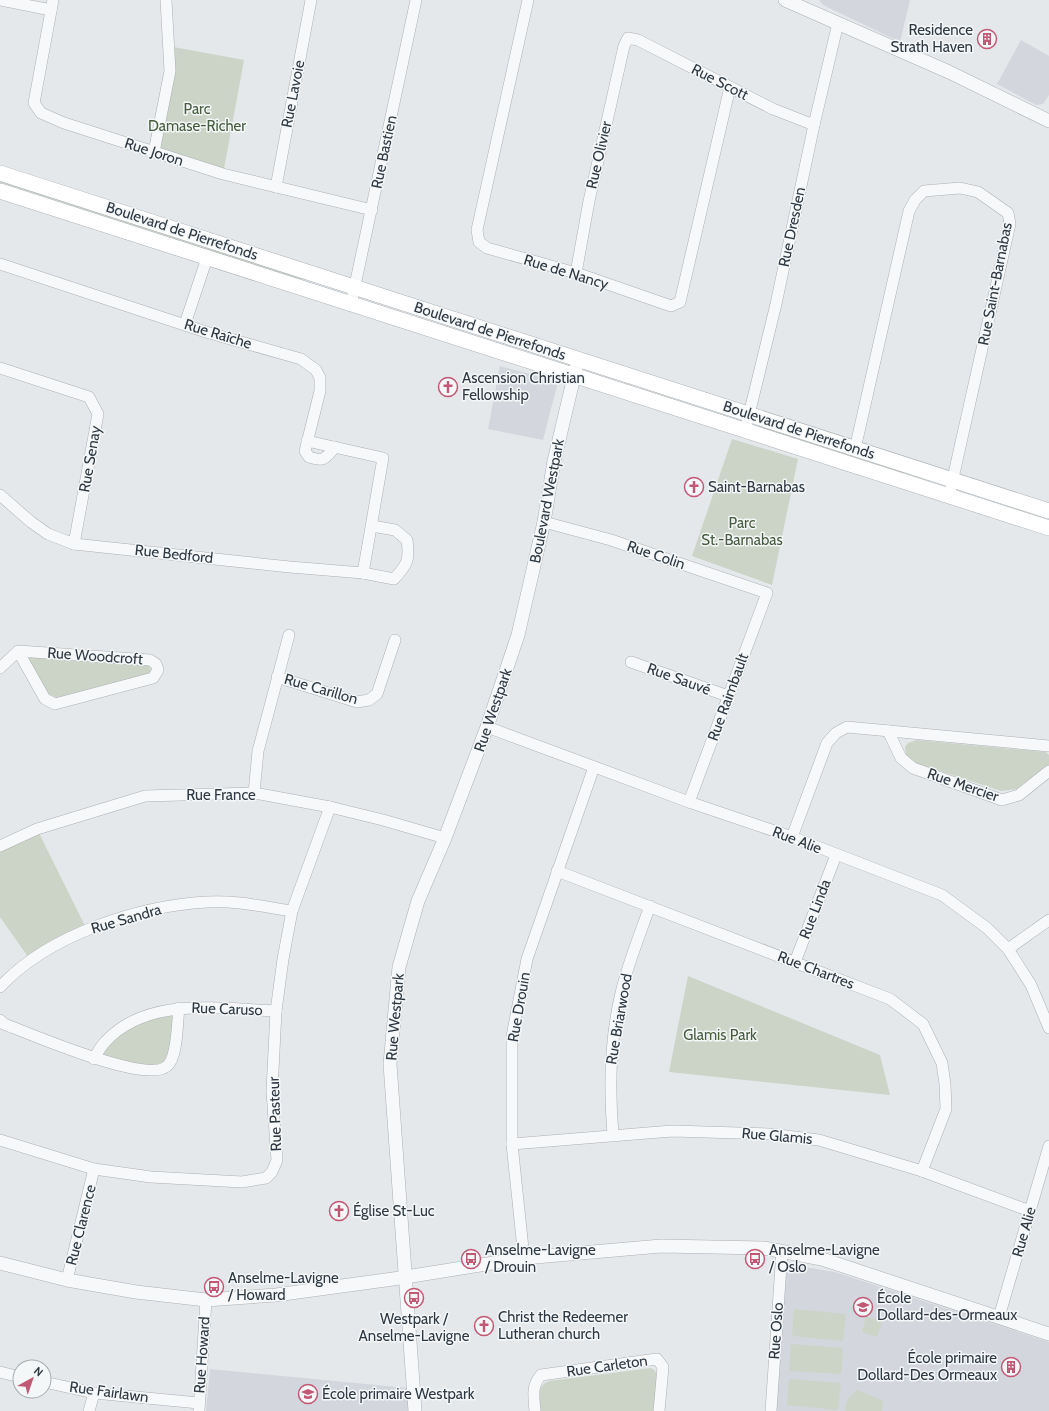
<svg xmlns="http://www.w3.org/2000/svg" width="1049" height="1411" font-family="Cabin,sans-serif">
  <style>
    .built { fill: #d3d7dd }
    .green { fill: #ccd4c7 }
    .lines { fill: none; stroke-linecap: round; stroke-linejoin: round }
    .minor-casing { stroke: #aab0b5; stroke-width: 12 }
    .tertiary-casing { stroke: #aab0b5; stroke-width: 14 }
    .secondary-casing { stroke: #aab0b5; stroke-width: 16 }
    .minor { stroke: #f7f8fa; stroke-width: 11 }
    .tertiary { stroke: #f7f8fa; stroke-width: 13 }
    .secondary { stroke: #fff; stroke-width: 15 }
    .labels { text-anchor: middle; stroke-width: 3; stroke-linejoin: round; paint-order: stroke }
    .poi-label { font-size: 15px; fill: #2e3842; stroke: #f4f7f8; text-anchor: start }
    .street-label { font-size: 15px; fill: #2e3842; stroke: #f4f7f8 }
    .park-label { font-size: 15px; fill: #465c3d; stroke: #f4f7f8 }
  </style>
  <rect width="100%" height="100%" fill="#e5e8eb"/>
  <!-- built -->
  <g class="built">
    <polygon points="819,0 910,0 900,42 823,5"/>
    <polygon points="1021,40 1049,56 1049,95 1043,104 1036,105 997,84"/>
    <polygon points="500,366 552,380 557,386 543,440 488,429"/>
    <polygon points="787,1264 835,1272 1049,1342 1049,1411 776,1411"/>
    <polygon points="210,1369 408,1388 408,1411 206,1411"/>
  </g>
  <!-- green -->
  <g class="green">
    <polygon points="168,46 244,60 223,174 154,152"/>
    <polygon points="0,179 316,282 281,275 0,185"/>
    <polygon points="760,424 918,476 884,469 768,432 759,427"/>
    <polygon points="732,439 798,459 772,585 692,556"/>
    <polygon points="27,656 148,665 151,670 149,674 59,699 48,694"/>
    <polygon points="917,740 1046,752 1049,755 1049,765 1017,789 1001,791 916,763 906,755 905,747 908,743"/>
    <polygon points="37,829 87,930 31,961 0,917 0,846"/>
    <polygon points="688,976 880,1055 890,1095 669,1072"/>
    <path d="M 176,1012 L 168,1059 C 149,1073 122,1060 101,1056 L 118,1034 L 138,1023 Z"/>
    <polygon points="794,1309 846,1314 843,1341 792,1336"/>
    <polygon points="866,1316 882,1322 877,1337 862,1332"/>
    <polygon points="791,1344 843,1348 841,1374 789,1371"/>
    <path d="M 651,1368 C 664,1374 655,1400 654,1411 L 540,1411 C 540,1399 536,1386 549,1381 Z"/>
    <polygon points="789,1379 841,1383 838,1410 787,1405"/>
    <path d="M 858,1390 L 883,1401 L 882,1411 L 845,1411 C 846,1400 848,1396 858,1390 Z"/>
  </g>
  <g class="lines">
    <!-- minor casing -->
    <g class="minor-casing">
      <g id="minor">
        <polyline points="1,0 51,10"/>
        <polyline points="53,0 34,103 41,113 64,123 223,174 372,210"/>
        <polyline points="528,0 477,230 479,242 487,248 576,273 671,306 680,302 730,87"/>
        <polyline points="154,152 170,71 166,0"/>
        <polyline points="276,187 311,0"/>
        <path d="M 0,264 L 206,332 L 301,359 L 316,370 L 320,378 L 320,391 L 305,451 L 309,457 C 324,462 325,459 335,447"/>
        <polyline points="576,273 589,201 624,46 628,38 638,40 773,109 814,125"/>
        <polyline points="351,304 416,0"/>
        <polyline points="185,324 207,258"/>
        <polyline points="0,368 89,397 98,414 74,544"/>
        <polyline points="745,431 776,304 814,125 838,23"/>
        <polyline points="855,449 909,211 915,200 924,191 960,188 978,192 1008,213 1010,224 949,496"/>
        <polyline points="0,495 31,522 48,534 74,544 290,567 363,573 383,458 307,441"/>
        <polyline points="544,522 611,540 767,593 689,802"/>
        <path d="M 363,573 L 394,579 C 407,565 410,560 407,540 L 395,530 L 372,526"/>
        <polyline points="631,662 728,696"/>
        <polyline points="0,668 18,651 150,660 156,664 158,670 153,678 55,704 45,699 18,651"/>
        <polyline points="277,677 357,702 369,700 377,694 395,640"/>
        <polyline points="487,727 689,802 792,837 942,895 987,928 1008,949 1031,985 1049,1028"/>
        <polyline points="888,731 901,758 913,768 1002,800 1019,795 1049,771"/>
        <polyline points="254,793 258,751 289,635"/>
        <polyline points="792,837 827,743 836,733 847,727 1049,746"/>
        <polyline points="0,846 37,829 145,796 254,793 330,807 383,820 445,838"/>
        <polyline points="557,871 890,999 923,1024 942,1063 945,1084 946,1109 922,1171"/>
        <polyline points="1008,949 1049,920"/>
        <polyline points="795,962 836,855"/>
        <path d="M 0,987 C 48,935 138,906 207,902 C 234,900 265,907 292,911"/>
        <path d="M 0,1020 L 4,1024 C 31,1034 147,1085 167,1066 C 178,1057 177,1022 179,1008"/>
        <path d="M 94,1059 C 97,1053 101,1046 106,1041 C 148,996 220,1009 276,1011"/>
        <path d="M 613,1135 C 609,1088 610,1039 621,993 C 628,963 640,934 650,906"/>
        <polyline points="0,1140 94,1169 151,1177 242,1182 266,1178 272,1172 277,1160 272,1091 276,1011 283,959 292,911 330,807"/>
        <polyline points="512,1144 672,1131 770,1134 819,1140 922,1171 1030,1211"/>
        <polyline points="524,1258 512,1144 512,1036 527,959 594,767"/>
        <polyline points="67,1280 94,1169"/>
        <polyline points="999,1317 1049,1146"/>
        <polyline points="0,1372 20,1377"/>
        <polyline points="44,1382 94,1393 199,1403"/>
        <polyline points="89,1411 94,1393"/>
        <polyline points="199,1411 206,1300"/>
        <path d="M 535,1411 C 534,1397 531,1386 541,1375 L 657,1359 L 663,1367 L 659,1411"/>
        <polyline points="771,1411 782,1251"/>
      </g>
    </g>
    <!-- tertiary casing -->
    <g class="tertiary-casing">
      <g id="tertiary">
        <polyline points="785,0 949,72 1049,121"/>
        <polyline points="0,1263 67,1280 136,1292 206,1300 276,1295 393,1279 524,1258 661,1246 764,1248 822,1259 1049,1334"/>
        <polyline points="415,1411 390,1064 399,967 418,901 445,838 487,727 518,635 544,522 554,461 578,360"/>
      </g>
    </g>
    <!-- secondary casing -->
    <g class="secondary-casing">
      <g id="secondary">
        <polyline points="0,173 1049,511"/>
        <polyline points="0,191 1049,528"/>
      </g>
    </g>
    <!-- minor -->
    <use href="#minor" class="minor"/>
    <!-- tertiary -->
    <use href="#tertiary" class="tertiary"/>
    <!-- secondary -->
    <use href="#secondary" class="secondary"/>
  </g>
  <!-- icons -->
  <defs>
    <g id="building-ring" transform="scale(1)"><circle r="9.5" fill="#f4f7f8" stroke="#c25874" stroke-width="1.5"/><path d="M-4-6H4V6H1V3H-1V6H-4ZM-2.5-4.3h1.7v1.8h-1.7ZM.8-4.3h1.7v1.8H.8ZM-2.5-1h1.7V.8h-1.7ZM.8-1h1.7V.8H.8Z" fill="#c25874"/></g>
    <g id="church-ring" transform="scale(1)"><circle r="9.5" fill="#f4f7f8" stroke="#c25874" stroke-width="1.5"/><path d="M-1.2-6h2.4v3.5h3.3v2.4h-3.3V6h-2.4V-.1h-3.3v-2.4h3.3Z" fill="#c25874"/></g>
    <g id="bus-ring" transform="scale(1)"><circle r="9.5" fill="#f4f7f8" stroke="#c25874" stroke-width="1.5"/><path d="M-5-6H5V4H4V6H2V4H-2V6H-4V4H-5ZM-3.5-4V0h7V-4ZM-3.5 1.2v1.5H-2V1.2ZM2 1.2v1.5H3.5V1.2Z" fill="#c25874"/></g>
    <g id="school-ring" transform="scale(1)"><circle r="9.5" fill="#f4f7f8" stroke="#c25874" stroke-width="1.5"/><path d="M0-5L7-2L0 1L-7-2ZM-4 1L0 2.5L4 1V4Q0 6-4 4Z" fill="#c25874"/></g>
  </defs>
  <g fill-rule="evenodd">
    <use href="#building-ring" x="987" y="39"/>
    <use href="#church-ring" x="448" y="387"/>
    <use href="#church-ring" x="694" y="487"/>
    <use href="#church-ring" x="339" y="1211"/>
    <use href="#bus-ring" x="471" y="1259"/>
    <use href="#bus-ring" x="755" y="1259"/>
    <use href="#bus-ring" x="214" y="1287"/>
    <use href="#bus-ring" x="414" y="1298"/>
    <use href="#school-ring" x="863" y="1307"/>
    <use href="#church-ring" x="484" y="1326"/>
    <use href="#building-ring" x="1011" y="1367"/>
    <use href="#school-ring" x="308" y="1394"/>
  </g>
  <g class="labels">
    <!-- poi labels -->
    <g class="poi-label">
      <text x="973" y="35" text-anchor="end">Residence<tspan x="973" dy="17">Strath Haven</tspan></text>
      <text x="462" y="383">Ascension Christian<tspan x="462" dy="17">Fellowship</tspan></text>
      <text x="708" y="492">Saint-Barnabas</text>
      <text x="353" y="1216">Église St-Luc</text>
      <text x="485" y="1255">Anselme-Lavigne<tspan x="485" dy="17">/ Drouin</tspan></text>
      <text x="769" y="1255">Anselme-Lavigne<tspan x="769" dy="17">/ Oslo</tspan></text>
      <text x="228" y="1283">Anselme-Lavigne<tspan x="228" dy="17">/ Howard</tspan></text>
      <text x="877" y="1303">École<tspan x="877" dy="17">Dollard-des-Ormeaux</tspan></text>
      <text x="498" y="1322">Christ the Redeemer<tspan x="498" dy="17">Lutheran church</tspan></text>
      <text x="414" y="1324" text-anchor="middle">Westpark /<tspan x="414" dy="17">Anselme-Lavigne</tspan></text>
      <text x="997" y="1363" text-anchor="end">École primaire<tspan x="997" dy="17">Dollard-Des Ormeaux</tspan></text>
      <text x="322" y="1399">École primaire Westpark</text>
    </g>
    <!-- street labels -->
    <g class="street-label">
      <text transform="translate(720 82) rotate(27)" y="5">Rue Scott</text>
      <text transform="translate(293 94) rotate(-79)" y="5">Rue Lavoie</text>
      <text transform="translate(154 152) rotate(18)" y="5">Rue Joron</text>
      <text transform="translate(384 152) rotate(-78)" y="5">Rue Bastien</text>
      <text transform="translate(599 155) rotate(-77)" y="5">Rue Olivier</text>
      <text transform="translate(792 227) rotate(-78)" y="5">Rue Dresden</text>
      <text transform="translate(182 231) rotate(18)" y="5">Boulevard de Pierrefonds</text>
      <text transform="translate(566 272) rotate(17)" y="5">Rue de Nancy</text>
      <text transform="translate(995 284) rotate(-79)" y="5">Rue Saint-Barnabas</text>
      <text transform="translate(490 331) rotate(18)" y="5">Boulevard de Pierrefonds</text>
      <text transform="translate(218 334) rotate(17)" y="5">Rue Raîche</text>
      <text transform="translate(799 430) rotate(18)" y="5">Boulevard de Pierrefonds</text>
      <text transform="translate(90 459) rotate(-80)" y="5">Rue Senay</text>
      <text transform="translate(547 501) rotate(-79)" y="5">Boulevard Westpark</text>
      <text transform="translate(174 554) rotate(6)" y="5">Rue Bedford</text>
      <text transform="translate(656 555) rotate(19)" y="5">Rue Colin</text>
      <text transform="translate(95 656) rotate(4)" y="5">Rue Woodcroft</text>
      <text transform="translate(679 679) rotate(20)" y="5">Rue Sauvé</text>
      <text transform="translate(321 689) rotate(16)" y="5">Rue Carillon</text>
      <text transform="translate(728 697) rotate(-70)" y="5">Rue Raimbault</text>
      <text transform="translate(493 710) rotate(-71)" y="5">Rue Westpark</text>
      <text transform="translate(963 785) rotate(19)" y="5">Rue Mercier</text>
      <text x="221" y="800">Rue France</text>
      <text transform="translate(797 840) rotate(21)" y="5">Rue Alie</text>
      <text transform="translate(815 909) rotate(-69)" y="5">Rue Linda</text>
      <text transform="translate(126 919) rotate(-16)" y="5">Rue Sandra</text>
      <text transform="translate(816 970) rotate(21)" y="5">Rue Chartres</text>
      <text transform="translate(519 1007) rotate(-80)" y="5">Rue Drouin</text>
      <text transform="translate(227 1009) rotate(2)" y="5">Rue Caruso</text>
      <text transform="translate(395 1017) rotate(-85)" y="5">Rue Westpark</text>
      <text transform="translate(619 1019) rotate(-80)" y="5">Rue Briarwood</text>
      <text transform="translate(275 1114) rotate(-92)" y="5">Rue Pasteur</text>
      <text transform="translate(777 1136) rotate(5)" y="5">Rue Glamis</text>
      <text transform="translate(81 1225) rotate(-76)" y="5">Rue Clarence</text>
      <text transform="translate(1024 1232) rotate(-74)" y="5">Rue Alie</text>
      <text transform="translate(776 1331) rotate(-86)" y="5">Rue Oslo</text>
      <text transform="translate(202 1355) rotate(-86)" y="5">Rue Howard</text>
      <text transform="translate(607 1366) rotate(-8)" y="5">Rue Carleton</text>
      <text transform="translate(109 1392) rotate(8)" y="5">Rue Fairlawn</text>
    </g>
    <!-- park labels -->
    <g class="park-label">
      <text x="197" y="114">Parc<tspan x="197" dy="17">Damase-Richer</tspan></text>
      <text x="742" y="528">Parc<tspan x="742" dy="17">St.-Barnabas</tspan></text>
      <text x="720" y="1040">Glamis Park</text>
    </g>
  </g>
  <!-- north arrow -->
  <g transform="translate(32 1379) rotate(40)"><circle r="19" fill="#f4f7f8" stroke="#a5abaf"/>
  <path d="M0-3L7 15L0 10L-7 15Z" fill="#c25874"/>
  <text y="-6" font-size="11" font-weight="bold" text-anchor="middle" fill="#2e3842">N</text>
  </g>
</svg>
